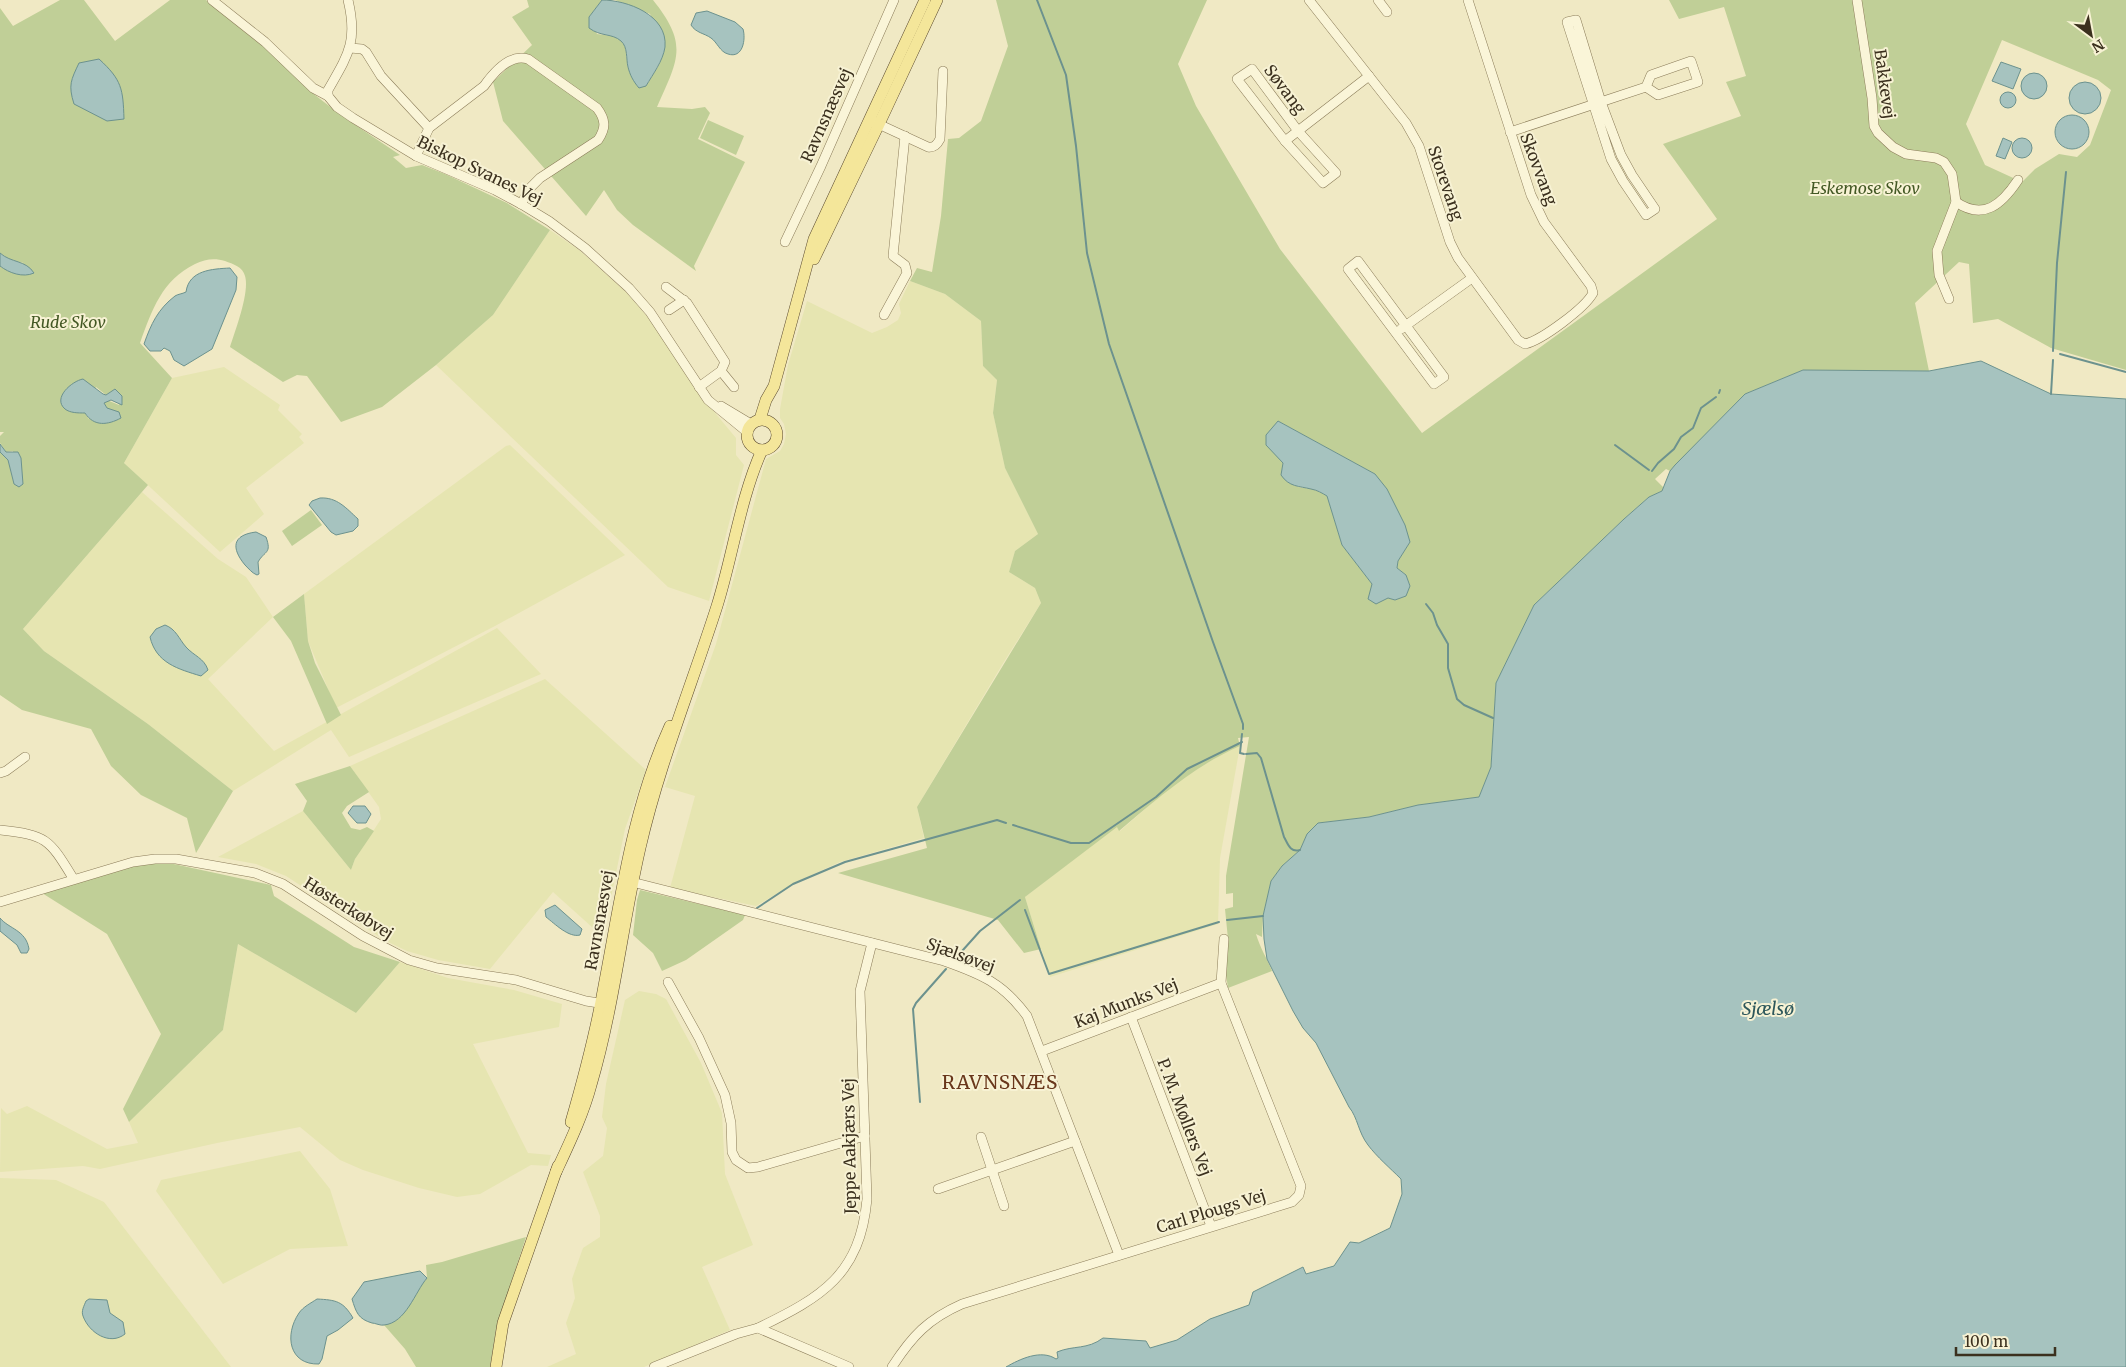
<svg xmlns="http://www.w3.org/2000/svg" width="2126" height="1367" font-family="Merriweather,serif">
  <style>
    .farmland { fill: #e6e5b1 }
    .green { fill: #c0cf97; fill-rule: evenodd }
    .water { fill: #a6c3bf; stroke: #6c928e }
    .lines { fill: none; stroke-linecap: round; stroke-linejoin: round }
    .stream { stroke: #6c928e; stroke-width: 2 }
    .minor-casing { stroke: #8b7c59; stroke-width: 10 }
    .major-casing { stroke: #59482e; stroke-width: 12 }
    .minor { stroke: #faf5d8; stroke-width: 9 }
    .major { stroke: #f4e69a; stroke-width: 11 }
    .labels { text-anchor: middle; stroke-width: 4; stroke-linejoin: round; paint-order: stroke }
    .street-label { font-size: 16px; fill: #3b301e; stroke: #f7f2d4 }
    .park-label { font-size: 16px; font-style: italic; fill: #435824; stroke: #f7f2d4 }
    .water-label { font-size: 18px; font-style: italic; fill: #2d575b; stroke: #f7f2d4 }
    .quarter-label { font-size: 19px; letter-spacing: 1px; fill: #69371b; stroke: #f7f2d4 }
  </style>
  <rect width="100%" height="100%" fill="#f0e9c4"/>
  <!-- farmland -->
  <g class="farmland">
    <polygon points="550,230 579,250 627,293 655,326 701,396 736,438 736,455 744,465 709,601 668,587 436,365 493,315"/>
    <polygon points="910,281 945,294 981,321 983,366 997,380 993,413 1005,468 1038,534 1015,551 1009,572 1035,588 1041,603 1002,665 917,807 924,838 840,862 796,882 756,906 670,888 695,796 665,787 716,644 766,459 780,451 784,444 786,434 784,424 780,418 780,409 788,365 807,301 872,333 887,327 898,320 901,313 899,304"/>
    <polygon points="224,367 280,405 278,410 302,434 299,437 304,443 246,488 264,514 220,552 124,463 172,378"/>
    <polygon points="510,445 625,555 495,626 336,708 308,641 304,594 506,446"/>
    <polygon points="142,492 218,559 246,577 273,617 208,679 274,751 497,628 541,674 349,757 331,730 233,791 148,724 44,651 23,629"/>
    <polygon points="545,679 646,770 625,829 603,937 553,892 490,969 438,960 407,951 386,941 286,876 256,864 218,857 303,811 351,870 355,859 381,819 379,807 350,766"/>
    <polygon points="1240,746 1220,858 1218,924 1050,977 1025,897 1117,826 1120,831 1175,783 1222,754"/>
    <polygon points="238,944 356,1013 400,962 448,978 514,990 562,1004 559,1027 473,1044 528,1153 551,1155 548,1166 531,1165 480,1194 457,1197 419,1188 363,1170 340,1160 300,1127 217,1143 100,1169 83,1166 0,1172 1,1108 7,1114 27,1106 107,1149 138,1143 129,1122 223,1030"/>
    <polygon points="639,991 656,994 666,999 701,1063 722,1113 725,1174 753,1245 702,1267 730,1330 644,1367 547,1367 576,1354 566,1323 575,1298 572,1279 583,1248 600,1237 600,1216 583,1172 603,1156 607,1128 602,1117 606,1084 625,1000"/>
    <polygon points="300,1151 330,1189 348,1246 290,1249 223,1284 156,1191 161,1180"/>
    <polygon points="0,1178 56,1180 104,1202 231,1367 0,1367"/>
  </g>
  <!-- green -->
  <g class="green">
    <path d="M 60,0 L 84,0 L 115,41 L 170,0 L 206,0 L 264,47 L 315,95 L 342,116 L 400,155 L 393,157 L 406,168 L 422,165 L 445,174 L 507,203 L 550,230 L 493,315 L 436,365 L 382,407 L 341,422 L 307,376 L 297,375 L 283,382 L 230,347 C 235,331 250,292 245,276 C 243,267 233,264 225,261 C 215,258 205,259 195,264 C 162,280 152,310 140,343 L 172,378 L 124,463 L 148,485 L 23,629 L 44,651 L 148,724 L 233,791 L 196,853 L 187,818 L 141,795 L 111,766 L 91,729 L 22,710 L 0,695 L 0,452 L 8,460 L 14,484 L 13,451 L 6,452 L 0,443 L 0,436 L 4,432 L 0,432 L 0,266 L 2,268 L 24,263 L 11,261 L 0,253 L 0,8 L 13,26 ZM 96,387 L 106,395 L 115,389 L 119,405 L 107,400 L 104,403 L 107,408 L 89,419 L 85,413 Z"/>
    <path d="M 527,0 L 602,0 L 589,17 L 597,34 L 612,36 L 620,39 L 625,45 L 628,68 L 646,86 L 659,65 L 665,47 L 650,14 L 615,0 L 653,0 C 689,45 678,59 657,107 L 692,109 L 705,107 L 710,113 L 698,139 L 745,162 L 694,266 L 696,271 L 633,225 L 617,210 L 604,190 L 586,216 L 503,121 L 493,82 L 532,45 L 512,17 L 529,7 Z"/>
    <path d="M 996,0 L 1207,0 L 1178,64 L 1196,106 L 1280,249 L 1422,433 L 1717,219 L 1663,144 L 1741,116 L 1726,82 L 1746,76 L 1724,7 L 1679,19 L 1669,0 L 2126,0 L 2126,370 L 2051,348 L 1998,319 L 1973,323 L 1969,264 L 1959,262 L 1915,303 L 1929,371 L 1803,370 L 1745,394 L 1670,471 L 1666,469 L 1655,479 L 1664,488 L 1662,491 L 1649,497 L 1624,519 L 1534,605 L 1496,683 L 1491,767 L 1479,797 L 1418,805 L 1369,817 L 1318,823 L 1307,834 L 1300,850 L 1282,866 L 1271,881 L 1263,916 L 1262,937 L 1256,934 C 1260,948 1267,958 1272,971 L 1228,988 L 1225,968 L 1228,939 L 1225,909 L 1233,907 L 1233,893 L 1226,894 L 1226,876 L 1249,737 L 1238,738 L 1240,746 C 1194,766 1157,799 1119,831 L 1117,827 L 1025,897 L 1041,949 L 1024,953 L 998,920 L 838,873 L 927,848 L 917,807 L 1041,603 L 1035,588 L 1009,572 L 1015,551 L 1038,534 L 1005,468 L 993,413 L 997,380 L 983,366 L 981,321 L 945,294 L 910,281 L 917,268 L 932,272 L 941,216 L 948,139 L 959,138 L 981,121 L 1008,46 ZM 2002,40 L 2098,80 L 2111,90 L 2090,145 L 2077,157 L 2059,154 L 2035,169 L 2022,182 L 1985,165 L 1966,124 ZM 1278,421 L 1375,474 L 1410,542 L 1398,561 L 1397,568 L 1406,575 L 1410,586 L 1406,596 L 1395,600 L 1388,598 L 1372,584 L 1342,545 L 1327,495 L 1313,489 L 1298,487 L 1281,475 L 1283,463 Z"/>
    <polygon points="708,120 744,136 736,155 700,138"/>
    <polygon points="311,510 322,525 292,546 282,531"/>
    <polygon points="304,594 308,641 315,663 341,715 327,724 291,641 273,617"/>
    <polygon points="350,766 369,792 347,806 342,813 351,828 360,830 367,827 374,831 355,859 351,870 303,811 307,801 295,784"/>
    <polygon points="155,860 271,885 274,896 354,947 400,962 356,1013 238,944 223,1030 129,1122 123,1109 161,1034 107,934 42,893"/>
    <polygon points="640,890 745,915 743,920 686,960 662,971 653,953 633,935 637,900"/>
    <path d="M 526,1237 L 496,1329 L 490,1367 L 416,1367 L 405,1349 L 384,1325 C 412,1312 410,1299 427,1278 L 426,1265 L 442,1262 Z"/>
  </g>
  <!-- water -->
  <g class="water">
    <path d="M 602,0 C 627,0 668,15 665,47 C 663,61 653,74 646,86 L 639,88 C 633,81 630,75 628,67 C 626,59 628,47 621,41 C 612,33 601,37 589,28 L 589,17 Z"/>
    <path d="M 707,11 L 735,22 L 743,29 C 746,39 743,59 728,54 C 720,52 717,42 711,38 C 704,33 696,33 691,25 L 696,13 Z"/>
    <path d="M 99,59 C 122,80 123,89 124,119 L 107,121 L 74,104 C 68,85 71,80 79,63 Z"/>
    <polygon points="2001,62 2021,69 2013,89 1992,81"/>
    <circle cx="2034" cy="86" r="13"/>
    <circle cx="2085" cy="98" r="16"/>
    <circle cx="2008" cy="100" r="8"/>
    <circle cx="2072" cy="132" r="17"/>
    <polygon points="2003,138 2012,142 2005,159 1996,156"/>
    <circle cx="2022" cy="148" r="10"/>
    <path d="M 0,253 C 11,263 26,260 34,273 C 23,278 9,273 0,266 Z"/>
    <path d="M 230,268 L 237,277 L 236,290 L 212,349 L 184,366 L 174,360 L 170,351 L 164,348 L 161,351 L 150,351 L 144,344 C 151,324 158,309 175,296 C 178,294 182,294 186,292 C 189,270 212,269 230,268 Z"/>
    <path d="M 1981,361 L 2051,394 L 2126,399 L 2126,1367 L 1006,1367 C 1020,1359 1041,1349 1056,1359 L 1058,1358 L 1057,1352 C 1074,1345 1087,1350 1103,1338 L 1146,1341 L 1150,1348 L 1177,1340 L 1210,1319 L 1249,1305 L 1253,1292 L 1303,1267 L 1306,1274 L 1334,1266 L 1350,1242 L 1359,1243 L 1390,1228 L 1402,1194 L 1401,1179 C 1390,1168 1377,1157 1368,1145 C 1358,1132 1358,1118 1349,1107 L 1316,1043 L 1303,1028 L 1293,1011 L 1267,959 L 1264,939 L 1263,916 L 1271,881 L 1282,866 L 1300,850 L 1307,834 L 1318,823 L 1369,817 L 1418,805 L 1479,797 L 1491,767 L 1496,683 L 1534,605 L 1624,519 L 1649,497 L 1662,491 L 1670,471 L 1675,465 L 1745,394 L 1803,370 L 1929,371 Z"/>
    <path d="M 83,379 L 103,394 L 106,395 L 115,389 L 122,396 L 122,405 L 111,400 L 104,403 L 107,408 L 119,412 L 121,418 C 108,425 94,427 85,413 C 78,413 70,413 65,409 C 52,398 72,381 83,379 Z"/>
    <path d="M 1278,421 L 1375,474 L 1387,489 L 1405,525 L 1410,542 L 1398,561 L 1397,568 L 1406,575 L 1410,586 L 1406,596 L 1395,600 L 1388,598 L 1376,604 L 1368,599 L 1372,584 L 1342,545 L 1327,496 C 1322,493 1317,490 1311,489 C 1299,486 1289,487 1281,475 L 1283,463 L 1266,445 L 1266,435 Z"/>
    <polygon points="0,444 6,452 18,452 21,458 23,484 19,487 14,484 8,460 0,452"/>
    <path d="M 320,498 C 337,497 346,508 358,519 L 358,526 L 353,531 L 336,535 L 331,532 L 309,505 L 312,501 Z"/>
    <path d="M 256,532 L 266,537 C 272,554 265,550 258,562 L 259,574 L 257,575 C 252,573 249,569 245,565 C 231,548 232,535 256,532 Z"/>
    <path d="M 165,625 C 176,629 179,639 186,647 C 194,656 204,658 208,670 L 201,676 C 178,669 156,663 150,637 L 156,629 Z"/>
    <polygon points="353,806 365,806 371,814 366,823 357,823 348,813"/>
    <path d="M 555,905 L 582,929 L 580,935 C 569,938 555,924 546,917 L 545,910 Z"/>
    <path d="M 0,918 C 9,929 26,930 29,949 L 27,953 L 21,953 L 17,945 L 0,931 Z"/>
    <path d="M 420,1271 L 427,1278 C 415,1292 406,1323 384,1325 C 381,1326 375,1323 372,1323 C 358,1319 356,1312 352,1299 L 364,1282 Z"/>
    <path d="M 89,1299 L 107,1300 L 110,1313 L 123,1322 L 125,1334 C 110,1346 89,1333 83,1316 C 81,1311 84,1306 86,1301 Z"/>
    <path d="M 317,1299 C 336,1300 343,1301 353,1318 L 338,1330 L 327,1336 L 322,1359 L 319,1364 C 289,1365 284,1335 299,1313 C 303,1307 311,1303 317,1299 Z"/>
  </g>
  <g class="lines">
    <!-- stream -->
    <g class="stream">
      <polyline points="1037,0 1066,75 1076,146 1087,253 1109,344 1213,642 1243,724 1243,729"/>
      <polyline points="2053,351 2057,263 2066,172"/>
      <polyline points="2060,354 2126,372"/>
      <polyline points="1719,393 1720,390"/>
      <polyline points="2051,394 2053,360"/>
      <polyline points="1615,445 1649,470"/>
      <polyline points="1652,471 1658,463 1674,449 1681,437 1693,428 1701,408 1716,397"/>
      <polyline points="1426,604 1433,613 1437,625 1448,644 1448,668 1457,699 1464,705 1493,718"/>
      <polyline points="1242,734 1240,753 1244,754"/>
      <path d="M 1246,754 L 1257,753 L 1261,758 L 1284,837 C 1288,844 1290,853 1300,850"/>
      <polyline points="1013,825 1071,843 1089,843 1156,797 1187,769 1242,742"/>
      <polyline points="757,908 793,884 845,862 997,820 1006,823"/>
      <polyline points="1025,910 1049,974 1219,922"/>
      <polyline points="1227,920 1263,916"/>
      <polyline points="954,960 980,931 1020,900"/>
      <polyline points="920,1102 913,1009 916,1003 946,969"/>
    </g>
    <!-- minor casing -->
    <g class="minor-casing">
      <g id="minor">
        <polyline points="212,0 265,42 313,88 328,96 337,107 353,118 416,156 495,190 521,204 549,221 585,248 629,288 650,312 708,400 747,432"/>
        <path d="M 1309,0 L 1406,123 L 1419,146 L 1450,242 L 1458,258 L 1518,340 L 1525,344 C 1542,340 1585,308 1593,293 L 1591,286 L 1544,222 L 1531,195 L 1468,0"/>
        <polyline points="1378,0 1387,12"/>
        <polyline points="1857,0 1872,98 1874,126 1878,133 1893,147 1906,154 1936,158 1944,162 1952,174 1956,202 1937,251 1939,275 1949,299"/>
        <polygon points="1576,20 1601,102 1621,155 1632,175 1655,209 1646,215 1623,181 1611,159 1567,22"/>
        <polyline points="350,48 362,49 366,52 381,76 429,128"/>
        <polygon points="1252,69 1298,131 1336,173 1323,183 1285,141 1237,79"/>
        <path d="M 328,96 L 328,90 C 348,55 358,42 348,0"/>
        <path d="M 874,122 L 928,147 C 934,148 937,145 940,139 L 943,71"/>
        <polyline points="1510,132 1646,87 1658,95 1698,82 1691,61 1651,75 1646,87"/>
        <polyline points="1285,141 1369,76"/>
        <path d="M 416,156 L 429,128 L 484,86 C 494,72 510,53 528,59 L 597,108 C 606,120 606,128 598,140 L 540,178 L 531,187 L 521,204"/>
        <path d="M 1956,202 C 1984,221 2002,204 2018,180"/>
        <polyline points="785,242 821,166 894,0"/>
        <polygon points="1358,261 1444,377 1434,384 1348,269"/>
        <polyline points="666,287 687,303 725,362 721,371 699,387"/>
        <polyline points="669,310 684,300"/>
        <polyline points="884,315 907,273 905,265 893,256 905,136"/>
        <polyline points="1401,329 1472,278"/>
        <polyline points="721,371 734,387"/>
        <polyline points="721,406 751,424"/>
        <polyline points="0,773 6,771 25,757"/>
        <path d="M 0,830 C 47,835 49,839 73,878"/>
        <path d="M 628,881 L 944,961 C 981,974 1003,983 1027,1016 L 1119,1255"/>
        <polyline points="0,902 133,862 155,859 176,859 255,873 283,884 363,936 409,960 437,968 516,980 586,1001 605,1004"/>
        <polyline points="668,982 699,1038 725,1095 731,1123 732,1152 736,1160 748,1168 758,1167 865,1136"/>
        <polyline points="1131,1017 1211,1226"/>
        <polyline points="1042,1051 1221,983"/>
        <polyline points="981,1137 1004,1206"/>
        <polyline points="938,1189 1075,1141"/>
        <path d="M 758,1328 C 822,1297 860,1275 867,1199 L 860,991 L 872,943"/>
        <polyline points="654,1367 736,1334 758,1328 849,1367"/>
        <path d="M 892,1367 C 912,1336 928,1319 962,1304 L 1292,1202 L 1299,1195 L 1301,1186 L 1221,983 L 1224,939"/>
      </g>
    </g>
    <!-- major casing -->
    <g class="major-casing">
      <g id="major">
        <polyline points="814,259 879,124 937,0"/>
        <polyline points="760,419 766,400 774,386 814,239 925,0"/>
        <circle cx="762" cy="435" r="15"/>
        <path d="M 571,1122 C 584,1077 596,1032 604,986 C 621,898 632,809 670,726"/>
        <path d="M 556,1172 C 569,1144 583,1115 591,1085 C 614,1007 622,926 640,848 C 659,765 691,687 717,606 C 733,555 740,499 762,450"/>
        <polyline points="496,1367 503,1323 558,1166"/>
      </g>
    </g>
    <!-- minor -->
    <use href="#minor" class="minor"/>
    <!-- major -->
    <use href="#major" class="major"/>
  </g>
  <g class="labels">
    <!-- street labels -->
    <g class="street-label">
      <text transform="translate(1885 84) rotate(82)" y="6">Bakkevej</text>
      <text transform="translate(1285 89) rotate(53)" y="6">Søvang</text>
      <text transform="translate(826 115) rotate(-66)" y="6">Ravnsnæsvej</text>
      <text transform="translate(1539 169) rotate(69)" y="6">Skovvang</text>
      <text transform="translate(480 170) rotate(26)" y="6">Biskop Svanes Vej</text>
      <text transform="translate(1446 183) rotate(71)" y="6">Storevang</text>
      <text transform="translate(349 908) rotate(32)" y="6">Høsterkøbvej</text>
      <text transform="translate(599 920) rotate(-80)" y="6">Ravnsnæsvej</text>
      <text transform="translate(961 955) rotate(20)" y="6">Sjælsøvej</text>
      <text transform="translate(1126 1003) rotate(-21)" y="6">Kaj Munks Vej</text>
      <text transform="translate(1185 1117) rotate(69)" y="6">P. M. Møllers Vej</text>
      <text transform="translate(849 1146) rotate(-91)" y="6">Jeppe Aakjærs Vej</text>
      <text transform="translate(1211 1211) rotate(-17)" y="6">Carl Plougs Vej</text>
    </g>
    <!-- park labels -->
    <g class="park-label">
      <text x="1865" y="194">Eskemose Skov</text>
      <text x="68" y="328">Rude Skov</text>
    </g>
    <!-- water labels -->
    <g class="water-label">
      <text x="1768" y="1015">Sjælsø</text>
    </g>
    <!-- quarter labels -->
    <g class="quarter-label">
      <text x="1000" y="1089">RAVNSNÆS</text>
    </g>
  </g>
  <!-- north arrow -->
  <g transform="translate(2091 35) rotate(148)" stroke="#f7f2d4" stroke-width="4" paint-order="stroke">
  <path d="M0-4L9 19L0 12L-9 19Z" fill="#3b301e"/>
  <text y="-8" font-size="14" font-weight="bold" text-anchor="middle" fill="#3b301e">N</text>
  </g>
  <!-- scale -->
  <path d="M1956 1347v8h99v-8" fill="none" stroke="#3b301e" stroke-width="2.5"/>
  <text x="1964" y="1347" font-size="15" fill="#3b301e" stroke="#f7f2d4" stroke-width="4" paint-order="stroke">100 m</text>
</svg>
